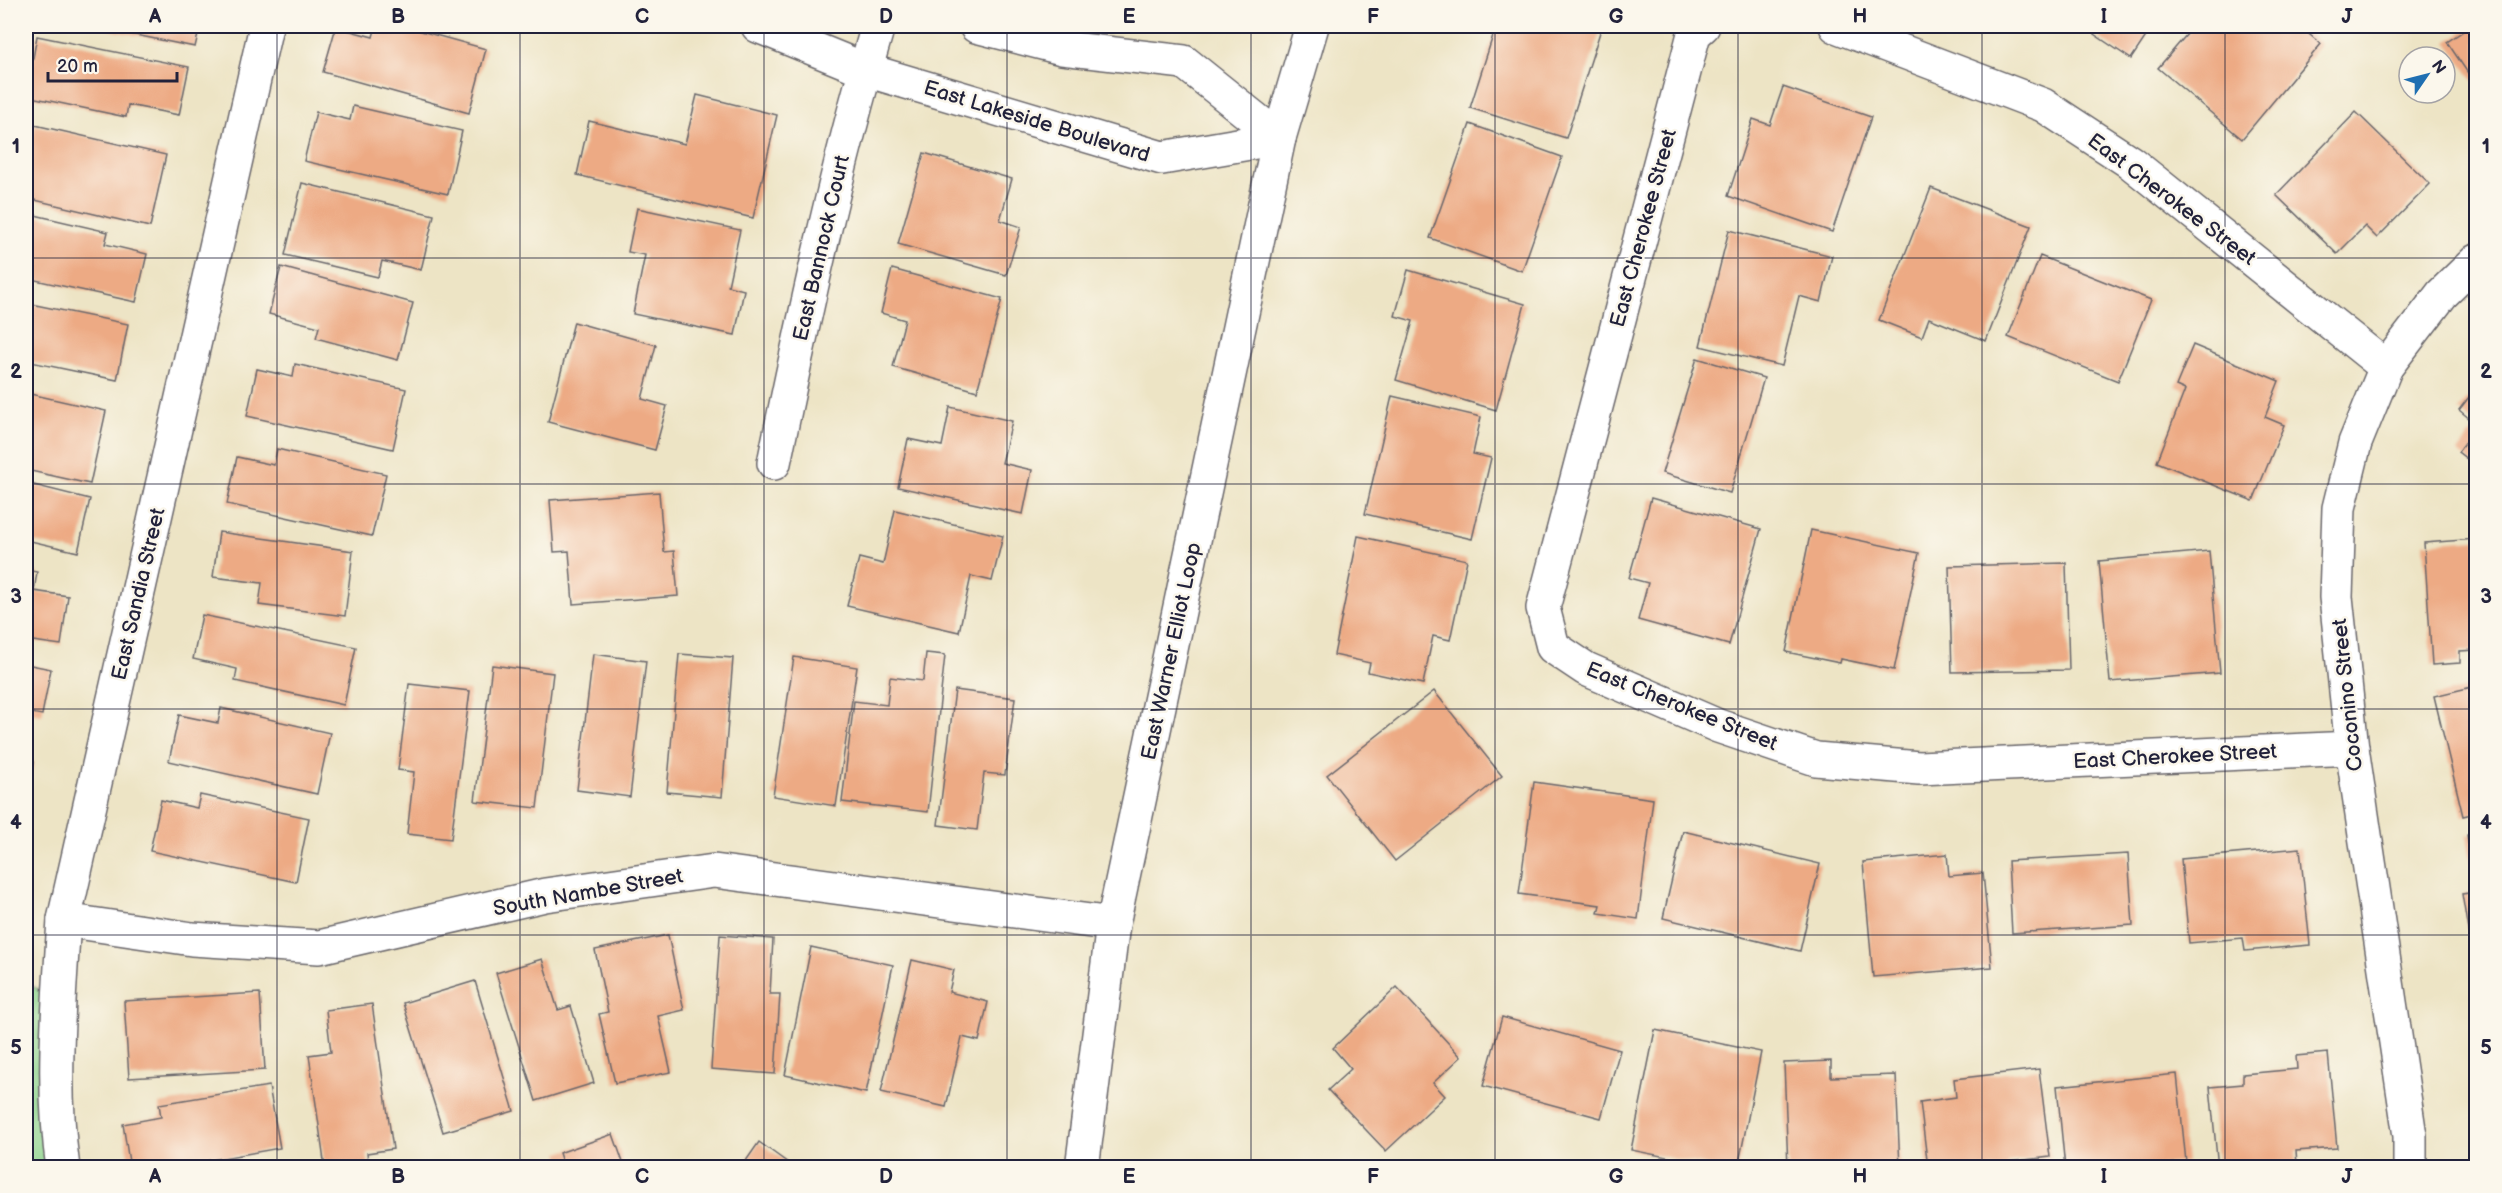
<svg xmlns="http://www.w3.org/2000/svg" width="2502" height="1193" font-family="'Balsamiq Sans',sans-serif">
  <style>
    .green { fill: #8ed48f; stroke: #587b65; stroke-width: 1.5 }
    .building { fill: #edaa84 }
    .lines { fill: none; stroke-linecap: round; stroke-linejoin: round }
    .minor-casing { stroke: #69666b; stroke-width: 36 }
    .secondary-casing { stroke: #69666b; stroke-width: 36 }
    .minor { stroke: #fff; stroke-width: 33 }
    .secondary { stroke: #fff; stroke-width: 33 }
    .grid { fill: none; stroke: #22223b; stroke-width: 1.5; stroke-opacity: 0.55 }
    .labels { text-anchor: middle; stroke-width: 5; stroke-linejoin: round; paint-order: stroke }
    .street-label { font-size: 21px; fill: #22223b; stroke: #fbf7ec }
    .neatline { fill: none; stroke: #22223b; stroke-width: 2 }
    .grid-label { font-size: 20px; text-anchor: middle; font-weight: bold; fill: #22223b }
  </style>
  <rect width="100%" height="100%" fill="#fbf7ec"/>
  <filter id="ink" filterUnits="userSpaceOnUse"><feTurbulence type="fractalNoise" baseFrequency=".0167" numOctaves="2"/><feDisplacementMap in="SourceGraphic" scale="12" xChannelSelector="R" yChannelSelector="G"/><feConvolveMatrix kernelMatrix="1 2 1 2 8 2 1 2 1" color-interpolation-filters="sRGB"/></filter>
  <filter id="wash" filterUnits="userSpaceOnUse"><feTurbulence type="fractalNoise" baseFrequency=".008" numOctaves="4" result="noise"/><feDisplacementMap in="SourceGraphic" scale="24" xChannelSelector="R" yChannelSelector="G"/><feGaussianBlur stdDeviation="1.35" result="paint"/><feColorMatrix in="noise" values="0 0 0 0 0 0 0 0 0 0 0 0 0 0 0 0 0 1.4 0 .05"/><feComposite in="paint" operator="in"/></filter>
  <g filter="url(#wash)">
    <rect width="100%" height="100%" fill="#ede4c5"/>
    <!-- green -->
    <polygon class="green" points="26,984 59,998 63,1167 26,1167"/>
    <g id="blocks">
      <!-- building -->
      <g class="building">
        <polygon points="376,26 403,26 486,49 469,113 323,72 336,27 373,37"/>
        <polygon points="1496,26 1602,26 1566,138 1470,108"/>
        <polygon points="2082,26 2153,26 2131,59"/>
        <polygon points="2194,26 2299,26 2321,44 2242,139 2158,68"/>
        <polygon points="2471,26 2476,26 2476,85 2447,42"/>
        <polygon points="96,27 96,26 200,26 195,47"/>
        <polygon points="37,36 189,67 179,115 128,105 126,117 26,96"/>
        <polygon points="1783,87 1871,117 1832,232 1728,196 1753,119 1770,125"/>
        <polygon points="697,95 777,115 753,218 577,175 589,121 685,144"/>
        <polygon points="353,106 462,131 448,194 304,161 316,112 350,120"/>
        <polygon points="2356,112 2430,184 2377,238 2365,226 2337,254 2276,195"/>
        <polygon points="1470,124 1562,157 1522,271 1430,238"/>
        <polygon points="35,125 166,155 150,227 26,198 26,168"/>
        <polygon points="924,153 1012,179 1000,220 1021,227 1006,275 898,244"/>
        <polygon points="302,183 434,215 421,270 382,261 378,277 285,255"/>
        <polygon points="1931,188 2031,226 1986,341 1929,318 1922,337 1879,320"/>
        <polygon points="637,208 740,230 728,286 744,290 735,335 633,314 645,255 628,252"/>
        <polygon points="26,213 108,232 105,244 147,254 136,302 26,278"/>
        <polygon points="1729,230 1832,256 1821,302 1799,296 1782,366 1700,346"/>
        <polygon points="2040,256 2151,300 2118,381 2008,337"/>
        <polygon points="281,267 413,303 398,360 316,338 319,327 269,314"/>
        <polygon points="892,269 1002,299 977,391 893,367 905,320 881,313"/>
        <polygon points="1408,270 1525,304 1496,410 1396,380 1413,321 1395,316"/>
        <polygon points="26,303 128,324 117,380 26,361"/>
        <polygon points="574,322 656,345 642,399 667,406 655,450 548,422"/>
        <polygon points="2193,345 2279,381 2265,417 2284,425 2253,501 2157,462 2185,390 2176,386"/>
        <polygon points="1697,358 1764,378 1730,493 1662,473"/>
        <polygon points="295,364 406,389 393,449 247,416 257,369 293,377"/>
        <polygon points="2476,388 2476,424 2459,410"/>
        <polygon points="26,393 106,411 90,484 26,470"/>
        <polygon points="1392,396 1481,417 1473,454 1491,458 1472,539 1365,514"/>
        <polygon points="950,407 1012,421 1002,463 1032,470 1023,514 898,487 908,439 942,446"/>
        <polygon points="2476,428 2476,466 2458,452"/>
        <polygon points="277,449 386,474 372,536 227,504 237,457 274,465"/>
        <polygon points="26,483 90,499 78,552 26,540"/>
        <polygon points="659,492 664,552 674,551 678,596 573,604 569,551 554,552 550,500"/>
        <polygon points="1651,498 1761,529 1729,645 1638,620 1648,583 1629,578"/>
        <polygon points="895,510 1003,536 992,581 971,576 959,632 847,606 859,558 883,564"/>
        <polygon points="1811,530 1919,553 1894,670 1841,659 1840,663 1786,652"/>
        <polygon points="219,532 353,551 345,616 259,605 262,583 213,577"/>
        <polygon points="1358,536 1467,560 1450,640 1433,636 1423,684 1368,672 1370,663 1334,655"/>
        <polygon points="2476,539 2476,650 2460,651 2460,663 2432,665 2424,543"/>
        <polygon points="2209,551 2220,673 2110,682 2099,561"/>
        <polygon points="2066,563 2069,670 1952,672 1949,566"/>
        <polygon points="26,570 37,572 34,591 68,596 61,645 26,640"/>
        <polygon points="202,615 356,647 344,705 235,681 237,669 193,659"/>
        <polygon points="926,653 945,655 928,812 842,802 854,701 887,705 890,677 923,681"/>
        <polygon points="593,654 646,661 630,797 577,790"/>
        <polygon points="679,654 733,658 722,797 667,792"/>
        <polygon points="794,657 857,667 836,806 773,796"/>
        <polygon points="26,664 51,669 42,715 26,712"/>
        <polygon points="492,665 553,673 537,808 475,801"/>
        <polygon points="409,684 470,691 451,839 407,834 414,772 398,770"/>
        <polygon points="2476,686 2476,813 2463,816 2434,696"/>
        <polygon points="955,690 1015,698 1005,775 984,773 977,830 938,825"/>
        <polygon points="1434,691 1502,776 1395,861 1327,775"/>
        <polygon points="221,708 330,733 317,794 169,761 179,715 218,723"/>
        <polygon points="26,760 34,762 26,793"/>
        <polygon points="1534,782 1653,799 1638,919 1598,913 1600,905 1519,894"/>
        <polygon points="200,795 309,818 296,882 150,851 161,800 197,808"/>
        <polygon points="1683,831 1820,864 1800,951 1663,918"/>
        <polygon points="2476,833 2476,886 2475,886 2467,835"/>
        <polygon points="2300,848 2310,945 2245,951 2243,938 2189,943 2181,859"/>
        <polygon points="1947,854 1949,876 1983,873 1992,967 1873,977 1863,862"/>
        <polygon points="2128,854 2133,925 2012,933 2008,861"/>
        <polygon points="2476,892 2476,947 2471,948 2462,894"/>
        <polygon points="668,935 684,1010 658,1016 671,1072 615,1083 599,1014 608,1012 595,950"/>
        <polygon points="720,935 773,939 770,994 780,994 775,1074 711,1069"/>
        <polygon points="811,947 893,965 866,1093 785,1075"/>
        <polygon points="542,959 558,1010 571,1006 594,1083 536,1101 496,973"/>
        <polygon points="912,960 954,970 949,992 988,1002 979,1041 962,1037 946,1107 881,1092"/>
        <polygon points="475,981 514,1111 443,1132 403,1003"/>
        <polygon points="1397,987 1461,1057 1433,1083 1445,1096 1386,1151 1328,1090 1351,1069 1333,1048"/>
        <polygon points="260,993 265,1070 129,1078 124,1001"/>
        <polygon points="372,1004 393,1149 367,1153 369,1168 325,1168 309,1055 331,1052 326,1010"/>
        <polygon points="1502,1017 1620,1050 1601,1118 1483,1086"/>
        <polygon points="1655,1030 1761,1052 1738,1168 1722,1168 1631,1150"/>
        <polygon points="2328,1053 2337,1148 2296,1151 2297,1164 2218,1168 2210,1087 2243,1084 2243,1074 2297,1069 2296,1056"/>
        <polygon points="1831,1061 1831,1077 1896,1075 1900,1168 1788,1168 1784,1063"/>
        <polygon points="2039,1069 2050,1157 2008,1162 2008,1168 1928,1168 1920,1102 1956,1097 1954,1079"/>
        <polygon points="2177,1074 2186,1162 2133,1168 2065,1168 2057,1086"/>
        <polygon points="269,1086 280,1148 166,1168 130,1168 123,1124 161,1117 159,1104"/>
        <polygon points="613,1134 625,1168 564,1168 559,1153"/>
        <polygon points="759,1142 795,1168 741,1168"/>
        <polygon points="1238,1161 1287,1166 1287,1168 1237,1168"/>
      </g>
    </g>
  </g>
  <g filter="url(#ink)">
    <use href="#blocks" fill-opacity="0" stroke="#69666b" stroke-width="1.5"/>
    <g class="lines">
      <!-- minor casing -->
      <g class="minor-casing">
        <g id="minor">
          <polyline points="758,26 866,70 1162,158 1279,138"/>
          <polyline points="976,26 1062,48 1184,62 1279,138"/>
          <polyline points="1703,26 1694,34 1543,608 1553,647 1586,669 1718,726 1816,759 1919,768 2352,748"/>
          <polyline points="1836,26 2043,105 2130,162 2386,367"/>
          <path d="M 774,463 C 804,316 836,169 878,26"/>
          <polyline points="64,920 192,939 319,947 545,895 714,871 1113,924"/>
          <path d="M 63,1168 C 51,1086 59,1002 64,920 L 266,26"/>
          <polyline points="2410,1168 2410,1136 2352,748 2336,597 2339,508 2355,443 2386,367 2442,294 2476,261"/>
        </g>
      </g>
      <!-- secondary casing -->
      <g class="secondary-casing">
        <polyline id="secondary" points="1082,1168 1113,924 1279,138 1312,26"/>
      </g>
      <!-- minor -->
      <use href="#minor" class="minor"/>
      <!-- secondary -->
      <use href="#secondary" class="secondary"/>
    </g>
  </g>
  <!-- grid -->
  <path class="grid" d="M 277,26 L 277,1168M 520,26 L 520,1168M 764,26 L 764,1168M 1007,26 L 1007,1168M 1251,26 L 1251,1168M 1495,26 L 1495,1168M 1738,26 L 1738,1168M 1982,26 L 1982,1168M 2225,26 L 2225,1168M 26,258 L 2476,258M 26,484 L 2476,484M 26,709 L 2476,709M 26,935 L 2476,935"/>
  <g class="labels">
    <!-- street labels -->
    <g class="street-label">
      <text transform="translate(1037 121) rotate(17)" y="7">East Lakeside Boulevard</text>
      <text transform="translate(2172 199) rotate(37)" y="7">East Cherokee Street</text>
      <text transform="translate(1643 228) rotate(-75)" y="7">East Cherokee Street</text>
      <text transform="translate(821 248) rotate(-77)" y="7">East Bannock Court</text>
      <text transform="translate(138 594) rotate(-77)" y="7">East Sandia Street</text>
      <text transform="translate(1171 651) rotate(-78)" y="7">East Warner Elliot Loop</text>
      <text transform="translate(2347 695) rotate(-96)" y="7">Coconino Street</text>
      <text transform="translate(1682 706) rotate(22)" y="7">East Cherokee Street</text>
      <text transform="translate(2175 756) rotate(-3)" y="7">East Cherokee Street</text>
      <text transform="translate(588 892) rotate(-10)" y="7">South Nambe Street</text>
    </g>
  </g>
  <!-- margin -->
  <rect width="2502" height="1193" fill="none" stroke="#fbf7ec" stroke-width="66"/>
  <!-- north arrow -->
  <g transform="translate(2427 75) rotate(55)"><circle r="28" fill="#fbf7ec" stroke="#a4a2a5" stroke-width="1.5"/>
  <path d="M0-4.5L10 22L0 15L-10 22Z" fill="#1f6fb2"/>
  <text y="-9" font-size="16" font-weight="bold" text-anchor="middle" fill="#22223b">N</text>
  </g>
  <!-- scale -->
  <path d="M48 72v9h129v-9" fill="none" stroke="#22223b" stroke-width="3"/>
  <text x="57" y="72" font-size="18" fill="#22223b" stroke="#fbf7ec" stroke-width="4.5" paint-order="stroke">20 m</text>
  <rect x="33" y="33" width="2436" height="1127" class="neatline"/>
  <g class="grid-label">
    <text x="155" y="23">A</text>
    <text x="398" y="23">B</text>
    <text x="642" y="23">C</text>
    <text x="886" y="23">D</text>
    <text x="1129" y="23">E</text>
    <text x="1373" y="23">F</text>
    <text x="1616" y="23">G</text>
    <text x="1860" y="23">H</text>
    <text x="2104" y="23">I</text>
    <text x="2347" y="23">J</text>
    <text x="16" y="153">1</text>
    <text x="2486" y="153">1</text>
    <text x="16" y="378">2</text>
    <text x="2486" y="378">2</text>
    <text x="16" y="603">3</text>
    <text x="2486" y="603">3</text>
    <text x="16" y="829">4</text>
    <text x="2486" y="829">4</text>
    <text x="16" y="1054">5</text>
    <text x="2486" y="1054">5</text>
    <text x="155" y="1183">A</text>
    <text x="398" y="1183">B</text>
    <text x="642" y="1183">C</text>
    <text x="886" y="1183">D</text>
    <text x="1129" y="1183">E</text>
    <text x="1373" y="1183">F</text>
    <text x="1616" y="1183">G</text>
    <text x="1860" y="1183">H</text>
    <text x="2104" y="1183">I</text>
    <text x="2347" y="1183">J</text>
  </g>
</svg>
